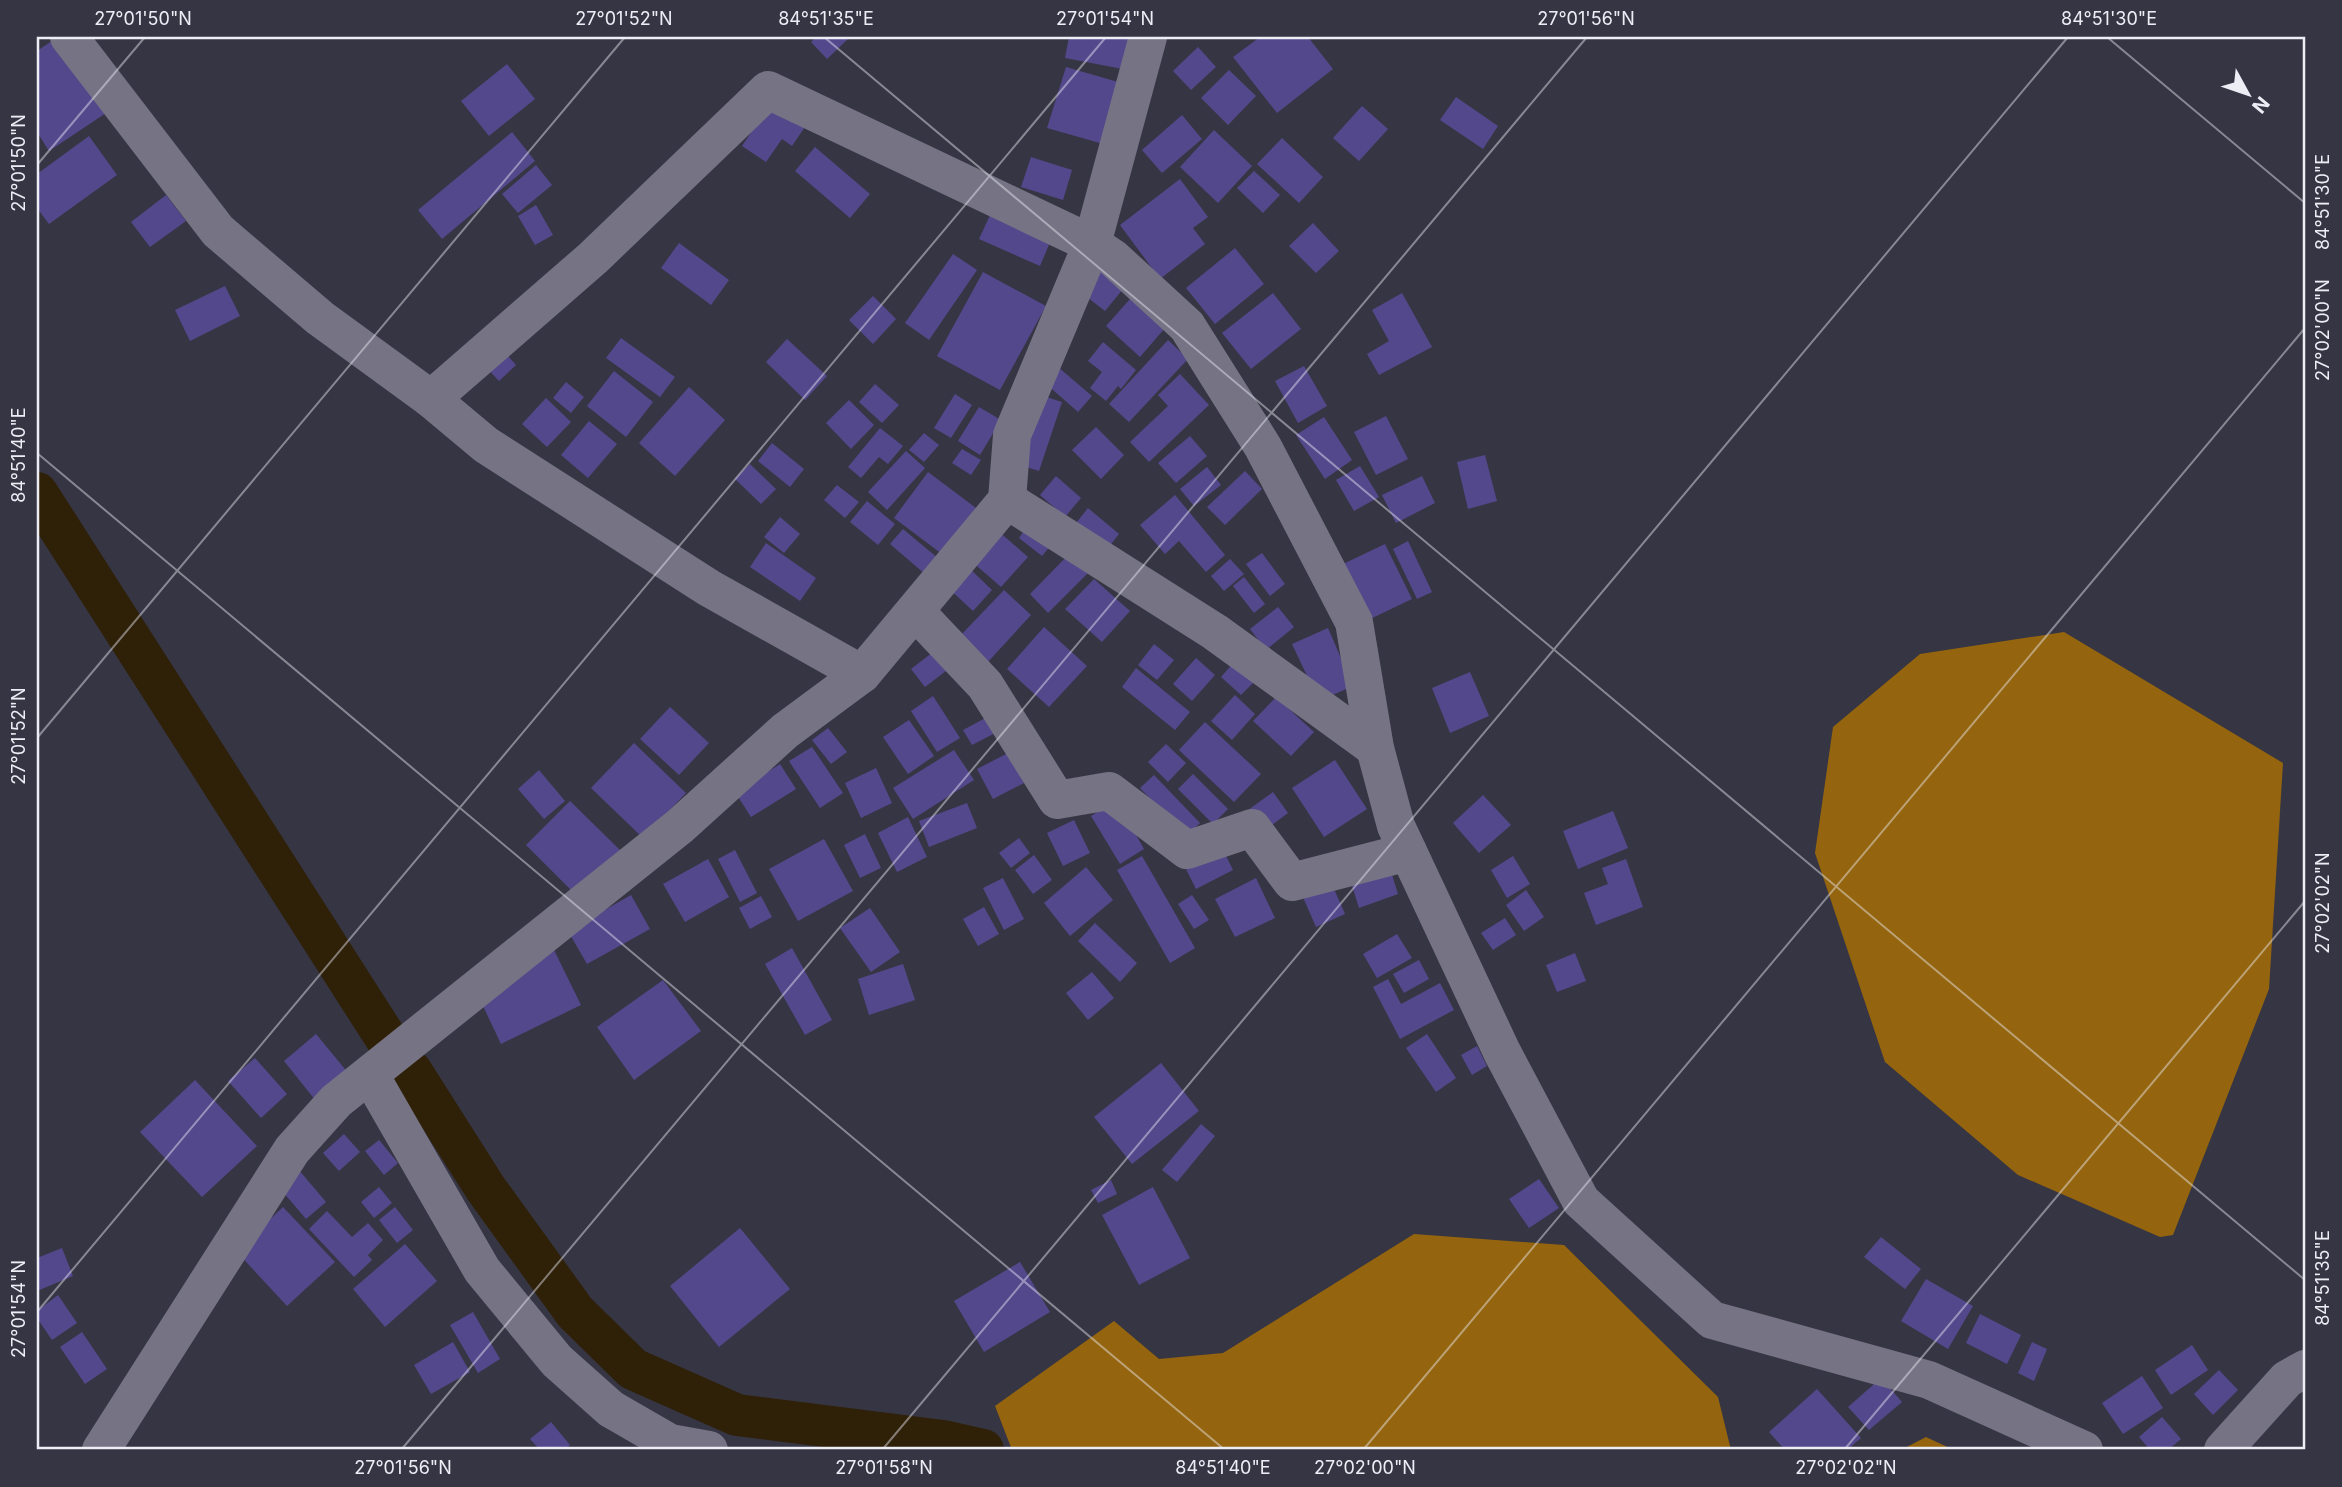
<svg xmlns="http://www.w3.org/2000/svg" width="2342" height="1487" font-family="Inter,sans-serif">
  <style>
    .forest { fill: #94650e }
    .lines { fill: none; stroke-linecap: round; stroke-linejoin: round }
    .canal { stroke: #2f2008; stroke-width: 42 }
    .building { fill: #54488c }
    .minor { stroke: #757384; stroke-width: 38 }
    .ticks { fill: none; stroke: #ededf6; stroke-width: 2; stroke-opacity: 0.45 }
    .neatline { fill: none; stroke: #ededf6; stroke-width: 2.5 }
    .ticks-label { font-size: 18px; text-anchor: middle; fill: #ededf6 }
  </style>
  <rect width="100%" height="100%" fill="#363543"/>
  <!-- forest -->
  <g class="forest">
    <polygon points="2064,632 2283,763 2269,989 2173,1235 2160,1237 2018,1175 1885,1062 1815,853 1833,727 1920,654"/>
    <polygon points="1414,1234 1564,1245 1718,1397 1731,1450 1012,1450 995,1406 1114,1321 1159,1359 1223,1353"/>
    <polygon points="1926,1437 1954,1450 1901,1450"/>
  </g>
  <g class="lines">
    <!-- canal -->
    <g class="canal">
      <polyline points="37,493 389,1043"/>
      <polyline points="411,1071 486,1189 575,1312 633,1369 737,1415 943,1441 983,1450"/>
    </g>
  </g>
  <!-- building -->
  <g class="building">
    <polygon points="58,37 109,111 49,151 37,132 37,51"/>
    <polygon points="816,37 850,37 827,59 811,42"/>
    <polygon points="1069,37 1135,37 1128,70 1065,58"/>
    <polygon points="1260,37 1308,37 1333,69 1277,113 1233,57"/>
    <polygon points="1198,47 1216,67 1191,90 1173,71"/>
    <polygon points="507,64 535,99 489,136 461,101"/>
    <polygon points="1066,67 1125,84 1107,145 1047,128"/>
    <polygon points="1229,70 1256,96 1228,125 1201,98"/>
    <polygon points="1456,97 1498,126 1483,149 1440,120"/>
    <polygon points="774,98 809,121 792,146 782,139 766,162 742,146"/>
    <polygon points="1362,106 1388,129 1359,161 1333,138"/>
    <polygon points="1182,115 1202,139 1162,173 1142,150"/>
    <polygon points="1214,130 1252,166 1218,203 1180,167"/>
    <polygon points="512,132 535,161 442,239 418,210"/>
    <polygon points="89,136 117,175 49,224 37,208 37,174"/>
    <polygon points="1282,138 1323,177 1299,203 1257,164"/>
    <polygon points="815,147 870,194 850,218 795,171"/>
    <polygon points="1031,157 1072,170 1063,200 1021,187"/>
    <polygon points="536,165 552,185 518,213 502,194"/>
    <polygon points="1254,171 1280,195 1263,213 1237,188"/>
    <polygon points="1180,179 1208,217 1193,228 1205,244 1160,279 1120,225"/>
    <polygon points="166,195 186,221 150,247 131,222"/>
    <polygon points="536,205 553,235 535,245 518,216"/>
    <polygon points="991,213 1051,240 1040,266 979,239"/>
    <polygon points="1313,223 1339,251 1316,273 1289,246"/>
    <polygon points="679,243 729,280 711,305 661,268"/>
    <polygon points="1235,248 1264,284 1215,324 1186,288"/>
    <polygon points="953,254 977,270 929,340 905,323"/>
    <polygon points="1093,255 1128,283 1105,311 1070,284"/>
    <polygon points="983,272 1046,306 1000,390 937,356"/>
    <polygon points="225,286 240,316 190,341 175,310"/>
    <polygon points="1273,293 1301,329 1251,369 1222,333"/>
    <polygon points="1402,293 1432,347 1379,375 1367,354 1389,341 1372,310"/>
    <polygon points="873,296 896,319 873,344 849,320"/>
    <polygon points="1130,299 1165,328 1140,357 1106,326"/>
    <polygon points="621,338 675,377 660,397 606,358"/>
    <polygon points="787,339 827,376 805,400 766,362"/>
    <polygon points="1168,340 1188,359 1129,422 1109,404"/>
    <polygon points="1103,342 1136,370 1121,389 1118,386 1106,401 1090,388 1102,372 1088,361"/>
    <polygon points="501,348 516,365 499,381 484,365"/>
    <polygon points="1304,366 1327,406 1298,423 1275,381"/>
    <polygon points="1058,367 1092,396 1078,412 1044,382"/>
    <polygon points="614,371 653,402 626,437 587,406"/>
    <polygon points="1180,374 1209,405 1149,462 1130,442 1168,406 1158,395"/>
    <polygon points="566,382 584,397 571,413 553,398"/>
    <polygon points="875,384 899,405 882,423 859,402"/>
    <polygon points="689,387 725,420 675,476 639,443"/>
    <polygon points="955,394 972,405 951,438 934,428"/>
    <polygon points="1037,394 1062,402 1039,471 1014,463"/>
    <polygon points="546,398 571,422 547,447 522,424"/>
    <polygon points="849,400 874,425 851,449 826,423"/>
    <polygon points="979,407 1001,420 980,455 958,441"/>
    <polygon points="1386,416 1408,459 1376,475 1354,432"/>
    <polygon points="1324,417 1352,460 1325,479 1296,435"/>
    <polygon points="589,421 617,444 588,478 561,455"/>
    <polygon points="1096,427 1124,455 1101,479 1072,450"/>
    <polygon points="880,428 903,446 888,464 879,457 861,478 848,467"/>
    <polygon points="924,433 939,445 924,462 909,450"/>
    <polygon points="1190,436 1207,456 1176,483 1158,463"/>
    <polygon points="772,443 804,469 790,487 758,461"/>
    <polygon points="962,449 981,460 971,475 952,463"/>
    <polygon points="906,451 925,468 887,510 868,492"/>
    <polygon points="1485,455 1497,501 1468,509 1457,462"/>
    <polygon points="750,464 776,489 761,504 735,479"/>
    <polygon points="1360,466 1379,497 1354,511 1336,480"/>
    <polygon points="1207,467 1221,485 1194,506 1180,489"/>
    <polygon points="1245,471 1262,489 1225,525 1207,507"/>
    <polygon points="928,472 976,508 942,554 894,518"/>
    <polygon points="1056,476 1081,498 1065,517 1040,495"/>
    <polygon points="1422,476 1435,503 1396,523 1382,495"/>
    <polygon points="837,485 859,502 845,518 824,500"/>
    <polygon points="1175,495 1225,555 1206,572 1179,541 1165,554 1140,525"/>
    <polygon points="867,501 895,524 878,545 850,522"/>
    <polygon points="1088,508 1119,534 1104,553 1073,527"/>
    <polygon points="780,517 800,534 784,553 764,537"/>
    <polygon points="1028,525 1052,544 1042,556 1019,538"/>
    <polygon points="903,529 945,564 932,580 890,544"/>
    <polygon points="997,530 1028,557 1001,587 970,560"/>
    <polygon points="1408,541 1432,592 1417,599 1393,549"/>
    <polygon points="766,543 816,578 800,601 750,567"/>
    <polygon points="1385,544 1412,599 1368,620 1341,565"/>
    <polygon points="1070,553 1089,572 1048,613 1030,594"/>
    <polygon points="1262,553 1285,584 1270,596 1246,564"/>
    <polygon points="1230,559 1244,574 1224,591 1211,576"/>
    <polygon points="966,565 992,590 973,611 946,586"/>
    <polygon points="1244,577 1265,604 1254,613 1233,586"/>
    <polygon points="1094,579 1130,611 1102,642 1065,609"/>
    <polygon points="1004,590 1031,615 987,663 959,637"/>
    <polygon points="1278,607 1294,627 1266,650 1250,629"/>
    <polygon points="1044,627 1087,666 1049,707 1007,669"/>
    <polygon points="1328,628 1353,686 1319,701 1292,644"/>
    <polygon points="1154,644 1174,660 1157,680 1138,665"/>
    <polygon points="941,646 955,664 925,687 911,669"/>
    <polygon points="1196,658 1215,675 1192,701 1173,684"/>
    <polygon points="1235,661 1256,680 1241,695 1221,677"/>
    <polygon points="1136,668 1190,712 1175,730 1122,687"/>
    <polygon points="1470,672 1489,716 1450,733 1432,688"/>
    <polygon points="1235,695 1255,714 1232,740 1211,721"/>
    <polygon points="933,696 960,738 937,752 911,711"/>
    <polygon points="1276,697 1314,732 1291,756 1253,721"/>
    <polygon points="670,707 709,743 679,775 640,739"/>
    <polygon points="991,715 999,731 972,745 963,730"/>
    <polygon points="909,720 934,756 908,774 883,737"/>
    <polygon points="1205,722 1261,774 1234,802 1179,750"/>
    <polygon points="828,728 847,752 831,764 812,740"/>
    <polygon points="634,743 686,793 643,838 591,788"/>
    <polygon points="1166,744 1186,763 1168,782 1148,762"/>
    <polygon points="812,747 843,793 820,808 789,761"/>
    <polygon points="954,750 974,780 913,819 893,788"/>
    <polygon points="1008,753 1024,783 993,799 977,769"/>
    <polygon points="1335,760 1367,809 1324,837 1292,788"/>
    <polygon points="780,764 796,789 751,817 735,792"/>
    <polygon points="876,768 892,803 861,818 845,783"/>
    <polygon points="539,770 565,801 544,819 518,789"/>
    <polygon points="1193,774 1228,809 1213,824 1178,789"/>
    <polygon points="1154,775 1200,823 1186,836 1140,788"/>
    <polygon points="1273,792 1288,813 1264,831 1248,810"/>
    <polygon points="1483,795 1511,825 1479,853 1453,823"/>
    <polygon points="1116,800 1144,849 1120,864 1091,816"/>
    <polygon points="570,801 621,851 576,895 526,845"/>
    <polygon points="967,803 977,828 929,847 919,821"/>
    <polygon points="1613,811 1628,848 1578,869 1563,831"/>
    <polygon points="908,817 927,857 897,872 878,833"/>
    <polygon points="1074,820 1090,853 1063,866 1047,833"/>
    <polygon points="865,834 881,868 860,878 844,845"/>
    <polygon points="1019,838 1030,853 1011,868 999,853"/>
    <polygon points="824,839 853,891 798,921 769,869"/>
    <polygon points="1222,848 1233,870 1196,889 1185,867"/>
    <polygon points="735,850 757,893 740,902 718,859"/>
    <polygon points="1034,855 1052,880 1033,894 1015,870"/>
    <polygon points="1142,856 1195,948 1170,963 1117,870"/>
    <polygon points="1513,856 1530,884 1507,898 1491,870"/>
    <polygon points="708,859 729,897 685,922 663,884"/>
    <polygon points="1626,859 1643,907 1596,925 1584,893 1608,884 1602,868"/>
    <polygon points="1389,865 1398,894 1359,908 1350,879"/>
    <polygon points="1086,867 1113,900 1070,936 1044,903"/>
    <polygon points="1003,878 1024,919 1004,930 983,888"/>
    <polygon points="1256,878 1275,918 1235,937 1215,899"/>
    <polygon points="1331,882 1345,914 1316,927 1302,895"/>
    <polygon points="1526,890 1544,917 1524,931 1506,905"/>
    <polygon points="631,895 650,929 587,964 568,931"/>
    <polygon points="1192,895 1209,920 1194,929 1178,904"/>
    <polygon points="761,896 772,917 750,929 739,908"/>
    <polygon points="984,907 999,934 978,946 963,919"/>
    <polygon points="870,908 900,952 871,972 840,928"/>
    <polygon points="1505,918 1516,935 1493,950 1481,933"/>
    <polygon points="1095,923 1137,963 1120,982 1078,941"/>
    <polygon points="1397,934 1412,958 1377,978 1363,954"/>
    <polygon points="792,948 832,1020 805,1035 765,964"/>
    <polygon points="554,950 581,1005 501,1044 475,989"/>
    <polygon points="1575,953 1586,981 1557,992 1546,965"/>
    <polygon points="1419,960 1429,979 1404,993 1393,974"/>
    <polygon points="903,964 915,1000 869,1015 858,979"/>
    <polygon points="1092,972 1114,998 1088,1020 1066,993"/>
    <polygon points="1388,979 1401,1004 1440,983 1454,1010 1400,1039 1373,987"/>
    <polygon points="663,980 701,1031 634,1080 597,1027"/>
    <polygon points="316,1034 349,1074 316,1101 284,1061"/>
    <polygon points="1427,1034 1456,1078 1436,1092 1406,1048"/>
    <polygon points="1477,1046 1487,1066 1472,1075 1461,1055"/>
    <polygon points="255,1058 287,1094 261,1118 228,1081"/>
    <polygon points="1161,1063 1199,1111 1132,1164 1094,1117"/>
    <polygon points="195,1080 257,1146 202,1197 140,1132"/>
    <polygon points="1201,1124 1215,1136 1177,1182 1162,1170"/>
    <polygon points="344,1134 360,1152 339,1171 323,1153"/>
    <polygon points="379,1140 398,1163 384,1175 365,1151"/>
    <polygon points="298,1169 326,1202 306,1219 278,1186"/>
    <polygon points="1539,1179 1559,1208 1529,1228 1509,1199"/>
    <polygon points="1111,1180 1117,1194 1098,1203 1091,1190"/>
    <polygon points="379,1187 392,1203 374,1218 361,1202"/>
    <polygon points="1153,1187 1190,1258 1139,1285 1102,1215"/>
    <polygon points="283,1207 335,1262 287,1306 236,1251"/>
    <polygon points="395,1207 413,1230 397,1243 379,1220"/>
    <polygon points="327,1211 352,1237 368,1223 383,1240 368,1255 372,1260 354,1277 309,1229"/>
    <polygon points="740,1228 790,1289 719,1347 670,1286"/>
    <polygon points="1881,1237 1921,1269 1905,1289 1864,1257"/>
    <polygon points="405,1244 437,1281 385,1327 353,1289"/>
    <polygon points="62,1248 73,1276 37,1291 37,1258"/>
    <polygon points="1020,1262 1050,1312 984,1352 954,1301"/>
    <polygon points="1926,1279 1973,1306 1948,1349 1901,1321"/>
    <polygon points="58,1295 77,1323 52,1340 37,1318 37,1311"/>
    <polygon points="473,1312 500,1359 478,1373 450,1325"/>
    <polygon points="1980,1314 2021,1335 2007,1364 1966,1343"/>
    <polygon points="82,1332 107,1369 85,1384 60,1347"/>
    <polygon points="453,1342 470,1372 431,1394 414,1365"/>
    <polygon points="2032,1342 2047,1349 2034,1381 2018,1373"/>
    <polygon points="2192,1345 2208,1370 2171,1395 2155,1370"/>
    <polygon points="2219,1370 2238,1390 2213,1415 2194,1394"/>
    <polygon points="2142,1376 2163,1408 2123,1434 2102,1403"/>
    <polygon points="1881,1378 1902,1402 1869,1430 1848,1407"/>
    <polygon points="1817,1389 1861,1438 1847,1450 1785,1450 1769,1432"/>
    <polygon points="2162,1417 2181,1439 2168,1450 2150,1450 2139,1437"/>
    <polygon points="551,1422 570,1445 564,1450 540,1450 530,1439"/>
  </g>
  <g class="lines">
    <!-- minor -->
    <g class="minor">
      <polyline points="69,37 218,231 320,318 431,399 486,445 709,588 862,674"/>
      <polyline points="431,399 593,258 768,90 1092,244 1113,258 1187,326 1263,447 1354,622 1375,748 1396,826 1502,1052 1581,1201 1712,1320 1929,1380 2084,1450"/>
      <polyline points="1007,500 1215,632 1375,748"/>
      <polyline points="916,612 985,685 1057,800 1109,791 1187,850 1252,828 1292,882 1408,852"/>
      <polyline points="370,1075 482,1270 557,1361 611,1409 670,1443 709,1450"/>
      <polyline points="101,1450 292,1150 336,1101 680,826 785,731 862,674 1007,500 1012,435 1092,244 1148,37"/>
      <polyline points="2223,1450 2287,1379 2305,1369"/>
    </g>
  </g>
  <!-- ticks -->
  <path class="ticks" d="M 824,37 L 2305,1280M 2107,37 L 2305,203M 37,165 L 145,37M 37,453 L 1225,1450M 37,738 L 625,37M 37,1312 L 1106,37M 401,1450 L 1587,37M 882,1450 L 2068,37M 1363,1450 L 2305,328M 1844,1450 L 2305,901"/>
  <!-- border -->
  <rect width="2342" height="1487" fill="none" stroke="#363543" stroke-width="77"/>
  <!-- north arrow -->
  <g transform="translate(2248 94) rotate(130)" stroke="#363543" stroke-width="5" paint-order="stroke">
  <path d="M0-5L12 26L0 18L-12 26Z" fill="#ededf6"/>
  <text y="-10" font-size="19" font-weight="bold" text-anchor="middle" fill="#ededf6">N</text>
  </g>
  <rect x="38" y="38" width="2266" height="1410" class="neatline"/>
  <g class="ticks-label">
    <text x="143" y="25">27°01'50"N</text>
    <text x="624" y="25">27°01'52"N</text>
    <text x="826" y="25">84°51'35"E</text>
    <text x="1105" y="25">27°01'54"N</text>
    <text x="1586" y="25">27°01'56"N</text>
    <text x="2109" y="25">84°51'30"E</text>
    <text transform="translate(19 163) rotate(-90)" y="6">27°01'50"N</text>
    <text transform="translate(2323 202) rotate(-90)" y="6">84°51'30"E</text>
    <text transform="translate(2323 330) rotate(-90)" y="6">27°02'00"N</text>
    <text transform="translate(19 455) rotate(-90)" y="6">84°51'40"E</text>
    <text transform="translate(19 736) rotate(-90)" y="6">27°01'52"N</text>
    <text transform="translate(2323 903) rotate(-90)" y="6">27°02'02"N</text>
    <text transform="translate(2323 1278) rotate(-90)" y="6">84°51'35"E</text>
    <text transform="translate(19 1309) rotate(-90)" y="6">27°01'54"N</text>
    <text x="403" y="1474">27°01'56"N</text>
    <text x="884" y="1474">27°01'58"N</text>
    <text x="1223" y="1474">84°51'40"E</text>
    <text x="1365" y="1474">27°02'00"N</text>
    <text x="1846" y="1474">27°02'02"N</text>
  </g>
</svg>
